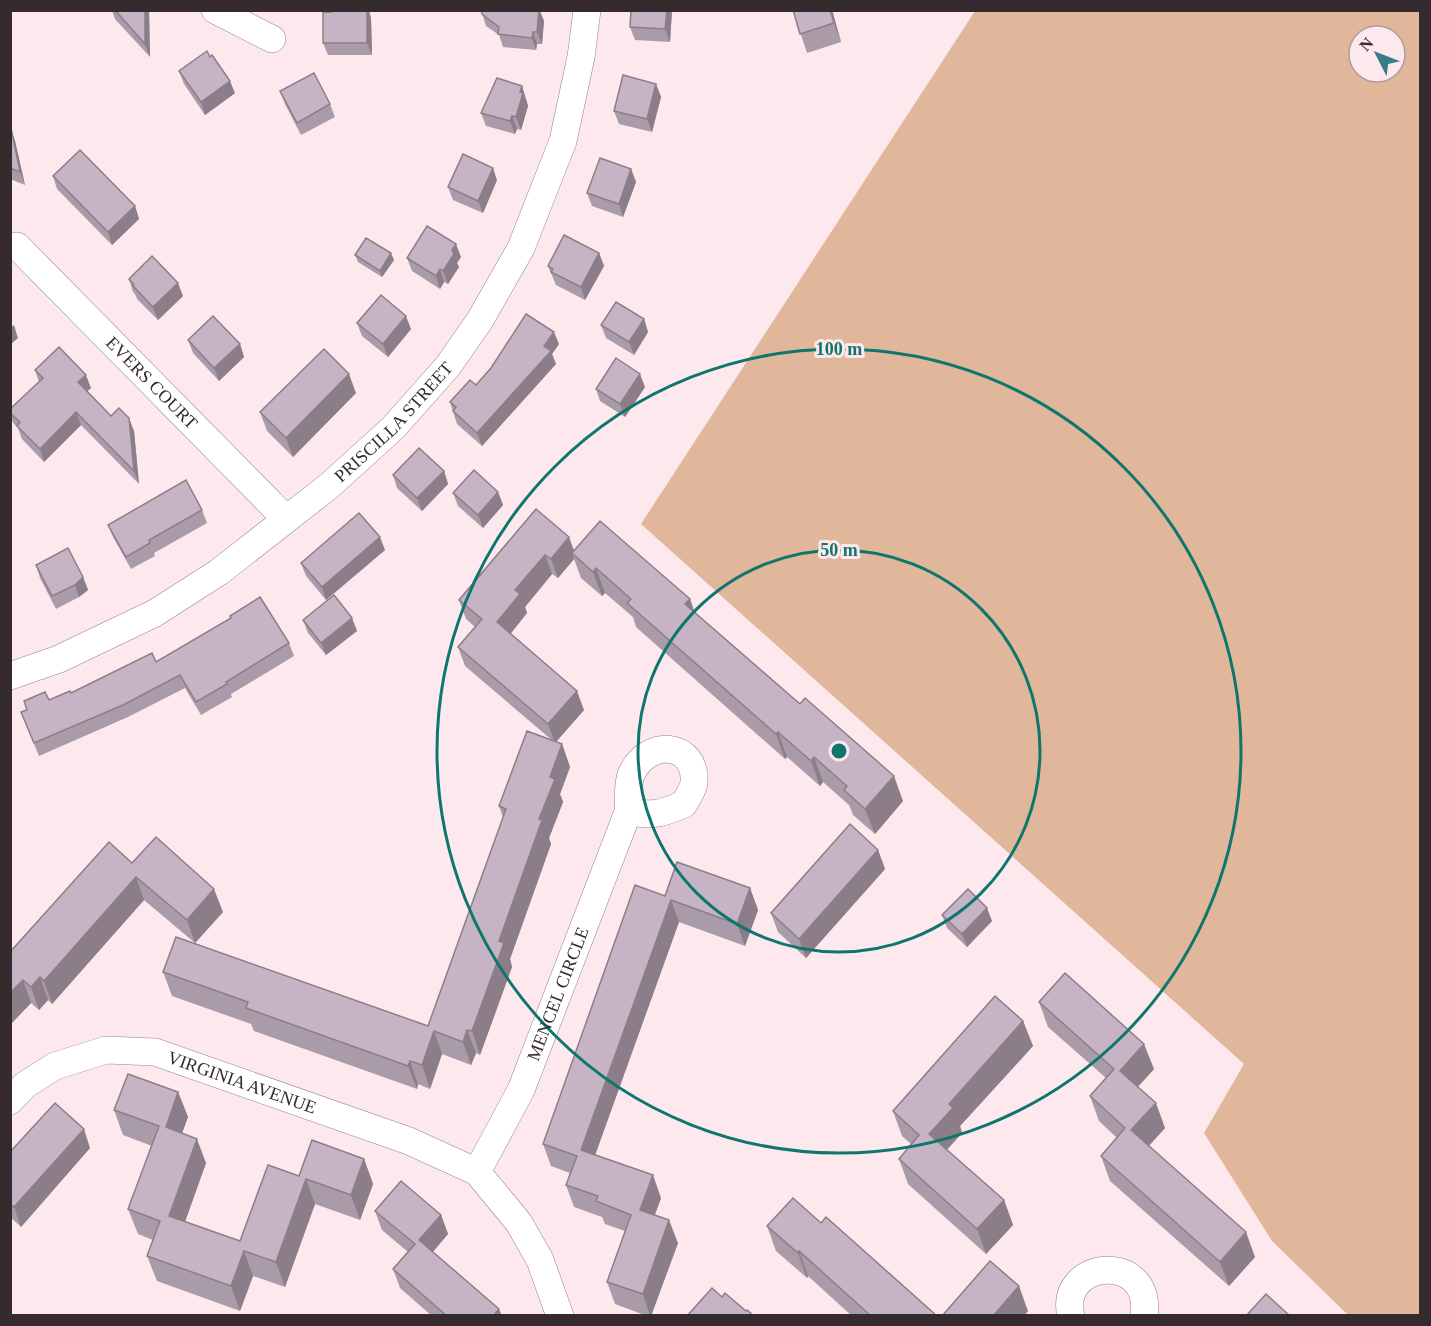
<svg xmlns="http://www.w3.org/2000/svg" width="1431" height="1326" font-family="Georgia,serif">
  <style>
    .green { fill: #e0b79a; fill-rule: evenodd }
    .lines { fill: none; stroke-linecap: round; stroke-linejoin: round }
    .minor-casing { stroke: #998188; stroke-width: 28 }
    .minor { stroke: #fff; stroke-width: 27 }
    .wall { fill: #aa9ba9 }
    .shaded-wall { fill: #8b7e89 }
    .building { fill: #c6b4c4; stroke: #8b7e89; stroke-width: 1.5 }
    .ring { fill: none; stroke: #0f766e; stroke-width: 3 }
    .labels { text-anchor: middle; stroke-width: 6; stroke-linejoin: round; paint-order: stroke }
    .street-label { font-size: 18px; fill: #352b2e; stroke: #fde8ee }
    .centre { fill: #0f766e; stroke: #fde8ee; stroke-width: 3 }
    .ring-label { font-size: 18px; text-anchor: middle; font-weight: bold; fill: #0f766e; stroke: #fde8ee; stroke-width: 6; stroke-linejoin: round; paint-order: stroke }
  </style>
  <rect width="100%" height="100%" fill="#fde8ee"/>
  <!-- green -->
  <path class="green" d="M 975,11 L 1420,11 L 1420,1315 L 1348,1315 L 1272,1241 L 1204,1133 L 1244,1064 L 641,524 ZM 1359,36 L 1395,36 L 1395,72 L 1359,72 Z"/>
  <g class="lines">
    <!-- minor casing -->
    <g class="minor-casing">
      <g id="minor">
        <polyline points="215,10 272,39"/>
        <path id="s1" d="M 17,246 L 286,519"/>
        <path id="s2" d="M 10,676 L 59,659 L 155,613 L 219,572 L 329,486 L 393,428 L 448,366 L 480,320 L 521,248 L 563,141 L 581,57 L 587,10"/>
        <path id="s3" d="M 10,1101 L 25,1085 L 55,1066 L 106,1050 L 155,1052 L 409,1141 L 477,1172 L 519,1223 L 540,1260 L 560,1316"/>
        <path id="s4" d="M 477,1172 L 521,1090 L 628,812 C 629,801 627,785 631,775 C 647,737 697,742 694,783 C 693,790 687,798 684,804 C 661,814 654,816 628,812"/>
        <path d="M 1071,1316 C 1057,1260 1153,1250 1144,1316"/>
      </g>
    </g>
    <!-- minor -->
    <use href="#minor" class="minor"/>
  </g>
  <!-- wall -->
  <g class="wall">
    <polygon points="112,10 149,10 150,57 115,19"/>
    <polygon points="481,10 540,10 544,21 542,44 537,44 536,50 503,47 499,35 486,26"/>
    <polygon points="631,10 672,10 670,42 635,40 630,27"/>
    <polygon points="793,10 832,10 841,42 807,53"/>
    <polygon points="371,18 372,55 328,55 323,43"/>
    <polygon points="179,71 235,93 205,115 184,84"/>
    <polygon points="656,84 661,97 652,132 619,124 614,111"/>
    <polygon points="522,86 528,106 521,130 517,129 515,134 486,126 481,113"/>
    <polygon points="280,91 330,104 335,117 301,135 285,104"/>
    <polygon points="10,128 15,141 25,185 10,179"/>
    <polygon points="631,169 636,182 623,217 592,206 587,193"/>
    <polygon points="53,176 135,206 139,219 112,245 57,189"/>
    <polygon points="497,180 483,213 453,200 448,187"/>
    <polygon points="599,253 604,266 585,300 556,285 548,266"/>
    <polygon points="355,255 394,260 382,277 358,262"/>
    <polygon points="461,257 457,263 459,267 448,284 444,282 440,289 412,271 407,258"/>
    <polygon points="129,279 183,296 158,320 137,299 135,294 133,292"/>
    <polygon points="644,319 648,332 634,355 606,338 601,325"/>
    <polygon points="357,323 411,329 388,357 362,336"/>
    <polygon points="188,340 240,344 244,357 219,381 193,353"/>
    <polygon points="559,344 552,354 556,364 482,446 457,424 450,402 476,385"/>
    <polygon points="35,370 91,388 87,391 111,416 134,431 139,484 81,425 44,462 22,439 18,428 14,424 10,416 10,413 39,382"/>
    <polygon points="645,387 625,417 600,401 596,389"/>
    <polygon points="356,393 293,457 267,431 260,412"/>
    <polygon points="444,471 448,484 422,511 397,488 393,475"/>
    <polygon points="498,492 503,505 483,528 458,506 453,493"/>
    <polygon points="536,509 574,550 694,612 903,801 875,834 853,815 849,805 823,782 820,786 787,757 785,759 636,627 633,617 605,593 602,596 581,578 574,559 558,578 552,574 525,607 527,613 510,634 584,710 556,742 562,744 570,767 560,794 563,802 549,838 551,844 510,959 512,967 480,1055 476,1053 471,1065 442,1054 430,1089 418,1084 417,1089 254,1031 251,1024 172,996 163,972 428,1026 503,817 499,806 553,741 465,666 458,647 475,627 466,619 459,600"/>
    <polygon points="202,510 207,523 154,553 155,556 131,569 113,537 108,525"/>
    <polygon points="385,550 326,600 306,576 301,563"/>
    <polygon points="36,565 83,577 88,590 79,597 56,609 40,578"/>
    <polygon points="352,618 357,631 326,655 308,633 303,620"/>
    <polygon points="289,643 294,656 231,694 232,697 201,715 185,688 128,717 39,756 21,712 49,700 71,693 156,662"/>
    <polygon points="878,850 885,869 806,958 778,932 771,913"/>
    <polygon points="132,863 223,912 195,943 144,900 52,1004 48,1000 39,1010 31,1003 10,1025 10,952"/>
    <polygon points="750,888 758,910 745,946 679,922 595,1155 661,1198 655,1215 678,1243 651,1316 647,1316 615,1304 607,1282 625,1231 605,1224 602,1217 574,1207 566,1185 570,1173 551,1166 543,1144 665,896"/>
    <polygon points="942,915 992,921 967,947 947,928"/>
    <polygon points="1039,1002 1154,1069 1138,1087 1165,1128 1149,1146 1255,1257 1229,1286 1110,1181 1101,1156 1117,1138 1099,1121 1090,1096 1106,1078 1048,1027"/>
    <polygon points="1023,1021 1033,1046 960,1126 962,1133 947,1150 1004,1200 1013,1225 986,1254 908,1184 899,1159 911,1144 902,1136 893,1111"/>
    <polygon points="178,1092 188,1117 182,1133 206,1163 185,1222 240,1241 299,1176 364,1159 373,1184 360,1220 315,1204 285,1287 253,1276 240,1311 157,1281 147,1256 153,1240 138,1234 128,1209 152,1146 123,1135 114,1110"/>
    <polygon points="90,1148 21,1227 10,1217 10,1152"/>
    <polygon points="375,1211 441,1215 448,1234 433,1252 502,1316 432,1316 400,1288 393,1269 408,1252 382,1230"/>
    <polygon points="821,1223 937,1316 852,1316 808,1276 807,1278 776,1251 767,1226"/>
  </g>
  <!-- shaded-wall -->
  <g class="shaded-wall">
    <polygon points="145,10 149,10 150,57 145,44"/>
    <polygon points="367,10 369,10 371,18 372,55 367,43"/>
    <polygon points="539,10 544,21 542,44 537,32"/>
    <polygon points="667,10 672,10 670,42 665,29"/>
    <polygon points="830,10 832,10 841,42 834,23"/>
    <polygon points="533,32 537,44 536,50 532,38"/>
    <polygon points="230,81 235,93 205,115 201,102"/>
    <polygon points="656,84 661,97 652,132 647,119"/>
    <polygon points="522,86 528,106 521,130 516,117 520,92"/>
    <polygon points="512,116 517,129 515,134 510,121"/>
    <polygon points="11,128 15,141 25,185 20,172"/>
    <polygon points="493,168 497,180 483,213 478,201"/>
    <polygon points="631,169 636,182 623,217 619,204"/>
    <polygon points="135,206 139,219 112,245 108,232"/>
    <polygon points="456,244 461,257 457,263 459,267 448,284 443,271 452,250"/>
    <polygon points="391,253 394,260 382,277 380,271"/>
    <polygon points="599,253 604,266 585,300 581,287"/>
    <polygon points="440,269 444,282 440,289 436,276"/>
    <polygon points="178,283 183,296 158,320 153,307"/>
    <polygon points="406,316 411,329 388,357 383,344"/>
    <polygon points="644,319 648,332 634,355 629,342"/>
    <polygon points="14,325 18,338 10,345 10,328"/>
    <polygon points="554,332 559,344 552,354 556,364 482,446 477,433 544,346"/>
    <polygon points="240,344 244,357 219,381 214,368"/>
    <polygon points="349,374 356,393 293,457 286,438"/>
    <polygon points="640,374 645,387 625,417 620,404"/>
    <polygon points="86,375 91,388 83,395 78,382"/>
    <polygon points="76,412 81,425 44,462 40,449"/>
    <polygon points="129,418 134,431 139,484 134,471"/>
    <polygon points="444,471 448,484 422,511 417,498"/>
    <polygon points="498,492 503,505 483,528 478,515"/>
    <polygon points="380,537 385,550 326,600 322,587"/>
    <polygon points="569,537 576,556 572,553 574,559 558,578 551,559"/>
    <polygon points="545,555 552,574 525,607 527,613 504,642 497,622 515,590"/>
    <polygon points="596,568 605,593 602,596 593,572"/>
    <polygon points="83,577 88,590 79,597 75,585"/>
    <polygon points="690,599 699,624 685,604"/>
    <polygon points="352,618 357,631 326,655 321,643"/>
    <polygon points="577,691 584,710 555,743 548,724"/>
    <polygon points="778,732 787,757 785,759 776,734"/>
    <polygon points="562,744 570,767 560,794 563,802 549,838 551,844 510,959 512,967 480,1055 472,1031 550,777"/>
    <polygon points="814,757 823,782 820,786 811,761"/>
    <polygon points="894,776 903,801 875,834 865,809"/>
    <polygon points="878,850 885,869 806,958 799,939"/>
    <polygon points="136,877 144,900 52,1004 44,981"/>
    <polygon points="750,888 758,910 745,946 737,924"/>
    <polygon points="214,889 223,912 195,943 187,920"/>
    <polygon points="671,900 679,922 589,1172 581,1150"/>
    <polygon points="987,908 992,921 967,947 962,934"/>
    <polygon points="40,977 48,1000 39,1010 31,987"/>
    <polygon points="23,980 31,1003 10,1025 10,993"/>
    <polygon points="1023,1021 1033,1046 960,1126 962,1133 938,1159 929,1134 949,1104"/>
    <polygon points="467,1030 476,1053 471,1065 463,1042"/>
    <polygon points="434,1031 442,1054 430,1089 422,1065"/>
    <polygon points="1144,1044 1154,1069 1129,1096 1120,1071"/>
    <polygon points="410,1061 418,1084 417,1089 408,1066"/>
    <polygon points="178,1092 188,1117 175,1152 166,1127"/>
    <polygon points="1156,1103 1165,1128 1140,1155 1131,1130"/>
    <polygon points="84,1129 90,1148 21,1227 14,1207"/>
    <polygon points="197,1139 206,1163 178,1241 169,1216"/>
    <polygon points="364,1159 373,1184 360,1220 351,1195"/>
    <polygon points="653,1175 661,1198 648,1232 640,1210"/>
    <polygon points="306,1179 315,1204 285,1287 276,1262"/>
    <polygon points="1004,1200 1013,1225 986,1254 977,1229"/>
    <polygon points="441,1215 448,1234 426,1259 419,1240"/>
    <polygon points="669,1220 678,1243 651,1316 650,1316 643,1294"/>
    <polygon points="1246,1232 1255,1257 1229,1286 1220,1262"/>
    <polygon points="244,1251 253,1276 240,1311 231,1286"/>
    <polygon points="799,1251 808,1276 807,1278 798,1253"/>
    <polygon points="1019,1286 1028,1311 1024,1316 993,1316"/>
    <polygon points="499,1309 502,1316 493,1316"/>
  </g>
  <!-- building -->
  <g class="building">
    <polygon points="115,10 145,10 145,44"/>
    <polygon points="332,10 367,10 367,43 323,43 323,12 332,12"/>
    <polygon points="481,10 539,10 537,32 533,32 532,38 498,34 499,27 482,14"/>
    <polygon points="631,10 667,10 665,29 630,27"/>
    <polygon points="793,10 830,10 834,23 800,34"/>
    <polygon points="207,51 210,57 212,55 230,81 201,102 179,71"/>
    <polygon points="314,73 330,104 297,123 280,91"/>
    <polygon points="623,75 656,84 647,119 614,111"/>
    <polygon points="497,78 522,86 520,92 523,93 516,117 512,116 510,121 481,113"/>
    <polygon points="11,128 20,172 10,168"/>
    <polygon points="80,150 135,206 108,232 53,176"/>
    <polygon points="463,154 493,168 478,201 448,187"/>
    <polygon points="600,158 631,169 619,204 587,193"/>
    <polygon points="427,226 456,244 452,250 454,254 443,271 440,269 436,276 407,258"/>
    <polygon points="564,235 599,253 581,287 551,272 553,269 548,266"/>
    <polygon points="366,238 391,253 380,271 355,255"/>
    <polygon points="152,256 178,283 153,307 133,286 134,285 129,279"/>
    <polygon points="381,295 406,316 383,344 357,323"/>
    <polygon points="616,302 644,319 629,342 601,325"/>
    <polygon points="526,314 554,332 544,346 551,351 477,433 453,411 456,407 450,402 470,380 476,385 491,368"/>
    <polygon points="213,316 240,344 214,368 188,340"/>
    <polygon points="59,347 86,375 78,382 111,416 119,408 129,418 134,471 76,412 40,449 17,426 20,422 10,413 10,409 43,378 35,370"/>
    <polygon points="324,349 349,374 286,438 260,412"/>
    <polygon points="616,358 640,374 620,404 596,389"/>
    <polygon points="419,448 444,471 417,498 393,475"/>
    <polygon points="474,470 498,492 478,515 453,493"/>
    <polygon points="186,480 202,510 149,540 150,543 126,557 108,525"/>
    <polygon points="536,509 569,537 551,559 545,555 515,590 520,594 497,622 577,691 548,724 458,647 482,619 459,600"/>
    <polygon points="359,513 380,537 322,587 301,563"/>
    <polygon points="600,521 690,599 685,604 800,704 805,698 894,776 865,809 844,790 847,786 814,757 811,761 778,732 776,734 627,603 631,599 596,568 593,572 572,553"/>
    <polygon points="68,548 83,577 75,585 52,596 36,565"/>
    <polygon points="334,595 352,618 321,643 303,620"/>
    <polygon points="260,597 289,643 226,682 227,684 196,702 180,675 123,705 34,743 21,712 27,710 24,701 45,692 49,700 70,691 71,693 152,653 156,662 231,618 230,616"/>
    <polygon points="527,731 562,744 550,777 555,779 539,819 542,820 499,941 504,943 472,1031 467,1030 463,1042 434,1031 422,1065 410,1061 408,1066 246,1008 248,1002 163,972 176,937 428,1026 506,809 499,806"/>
    <polygon points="850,824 878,850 799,939 771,913"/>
    <polygon points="156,837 214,889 187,920 136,877 44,981 40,977 31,987 23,980 10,993 10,952 109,842 132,863"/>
    <polygon points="677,862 750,888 737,924 671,900 581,1150 653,1175 640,1210 669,1220 643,1294 607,1282 631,1215 596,1201 598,1196 566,1185 577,1156 543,1144 635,885 665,896"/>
    <polygon points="968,889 987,908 962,934 942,915"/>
    <polygon points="1065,973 1144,1044 1120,1071 1156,1103 1131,1130 1246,1232 1220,1262 1101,1156 1125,1128 1090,1096 1114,1069 1039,1002"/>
    <polygon points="995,996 1023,1021 949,1104 953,1108 929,1134 1004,1200 977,1229 899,1159 919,1135 893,1111"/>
    <polygon points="128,1074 178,1092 166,1127 197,1139 169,1216 240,1241 268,1165 299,1176 312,1140 364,1159 351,1195 306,1179 276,1262 244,1251 231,1286 147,1256 160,1221 128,1209 159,1126 114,1110"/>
    <polygon points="55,1103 84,1129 14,1207 10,1204 10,1152"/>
    <polygon points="401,1181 441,1215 419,1240 499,1309 493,1316 447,1316 393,1269 415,1244 375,1211"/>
    <polygon points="793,1198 821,1223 826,1217 937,1316 871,1316 799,1251 798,1253 767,1226"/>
    <polygon points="990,1261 1019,1286 993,1316 942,1316"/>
    <polygon points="712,1288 722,1297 725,1293 746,1311 747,1310 754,1316 687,1316"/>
    <polygon points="1266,1294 1290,1316 1246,1316"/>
  </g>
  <!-- distance rings -->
  <g class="ring">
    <circle cx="839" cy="751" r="201"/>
    <circle cx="839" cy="751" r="402"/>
  </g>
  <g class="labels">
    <!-- street labels -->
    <g class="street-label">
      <text dy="6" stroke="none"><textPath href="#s1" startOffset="192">EVERS COURT</textPath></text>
      <text dy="6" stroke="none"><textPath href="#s2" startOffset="465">PRISCILLA STREET</textPath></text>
      <text dy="6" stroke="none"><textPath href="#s4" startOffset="196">MENCEL CIRCLE</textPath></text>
      <text dy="6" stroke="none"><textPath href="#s3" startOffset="252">VIRGINIA AVENUE</textPath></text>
    </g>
  </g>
  <circle cx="839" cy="751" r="9" class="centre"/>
  <g class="ring-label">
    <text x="839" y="355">100 m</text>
    <text x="839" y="556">50 m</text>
  </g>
  <!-- border -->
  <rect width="1431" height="1326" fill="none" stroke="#352b2e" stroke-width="24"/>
  <!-- north arrow -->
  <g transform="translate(1377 54) rotate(312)"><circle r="28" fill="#fde8ee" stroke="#ad9ca1" stroke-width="1.5"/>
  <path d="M0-4.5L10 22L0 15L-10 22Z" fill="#397d8c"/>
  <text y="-9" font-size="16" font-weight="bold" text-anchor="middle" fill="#352b2e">N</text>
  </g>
</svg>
